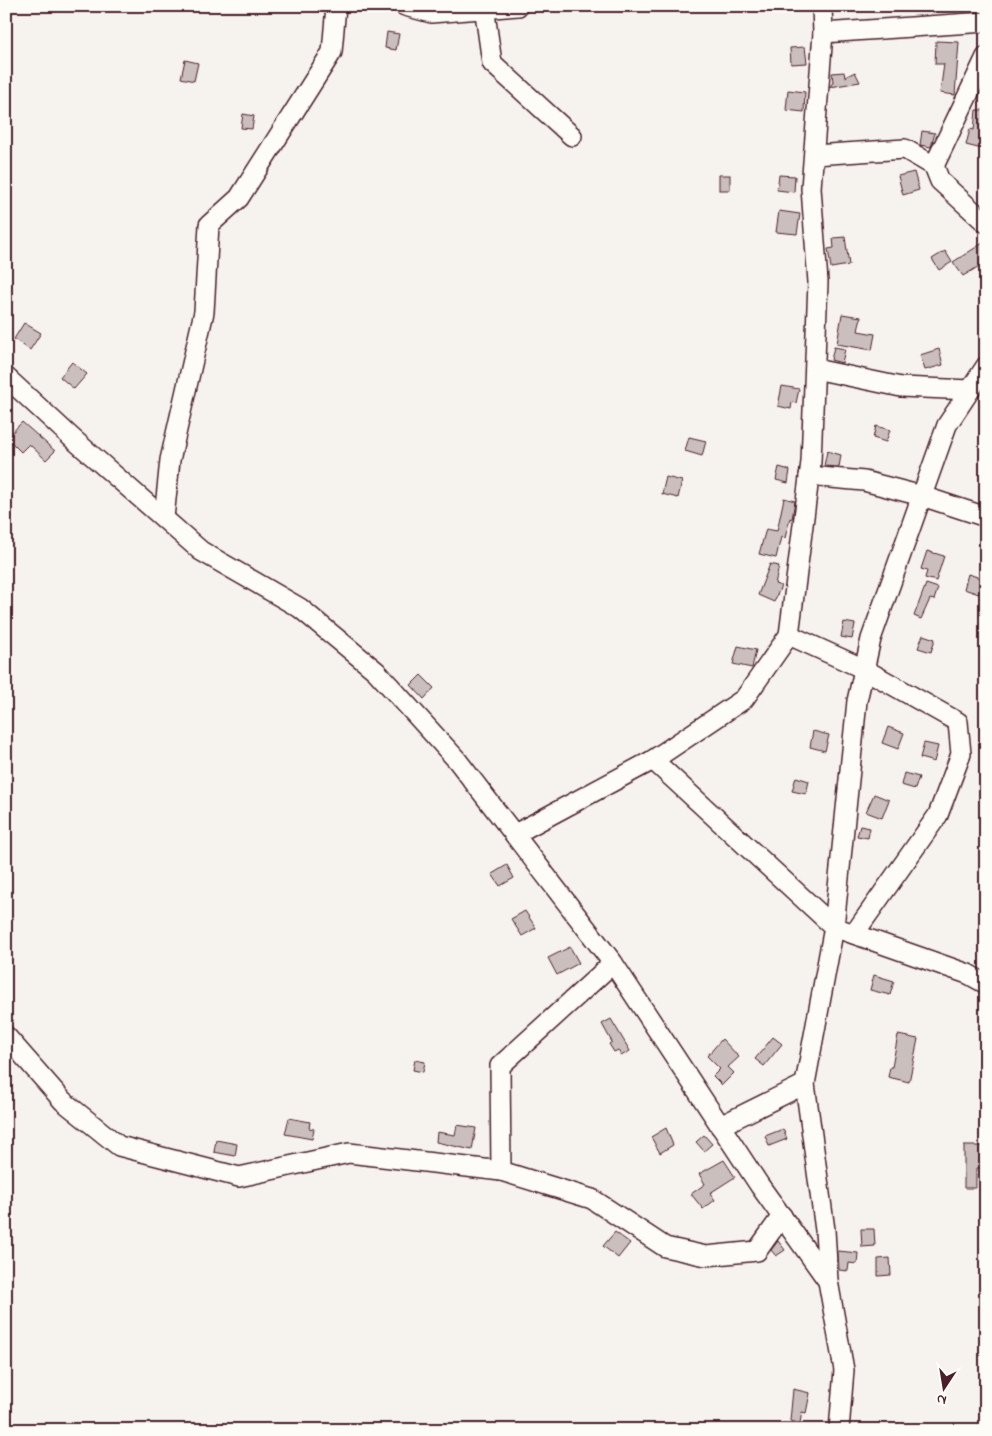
<svg xmlns="http://www.w3.org/2000/svg" width="992" height="1436" font-family="'Indie Flower',sans-serif">
  <style>
    .building { fill: #cbbfbe; stroke: #4a1f2b }
    .lines { fill: none; stroke-linecap: round; stroke-linejoin: round }
    .minor-casing { stroke: #4a1f2b; stroke-width: 22 }
    .minor { stroke: #fdfcf7; stroke-width: 19 }
  </style>
  <rect width="100%" height="100%" fill="#f6f3ef"/>
  <filter id="ink" filterUnits="userSpaceOnUse"><feTurbulence type="fractalNoise" baseFrequency=".02" numOctaves="2"/><feDisplacementMap in="SourceGraphic" scale="10" xChannelSelector="R" yChannelSelector="G"/><feConvolveMatrix kernelMatrix="1 2 1 2 8 2 1 2 1" color-interpolation-filters="sRGB"/></filter>
  <g filter="url(#ink)">
    <!-- building -->
    <g class="building">
      <polygon points="387,32 399,34 396,50 385,48"/>
      <polygon points="936,41 959,42 955,95 940,93 944,64 935,64"/>
      <polygon points="805,47 807,63 791,64 790,48"/>
      <polygon points="185,60 198,63 194,81 181,78"/>
      <polygon points="844,72 845,77 855,72 860,82 830,87 833,82 832,73"/>
      <polygon points="788,90 805,92 804,112 786,110"/>
      <polygon points="976,110 986,110 986,133 982,149 966,145 970,129 974,130"/>
      <polygon points="243,114 254,116 252,129 241,128"/>
      <polygon points="922,131 935,133 931,147 920,145"/>
      <polygon points="914,172 919,190 903,195 898,176"/>
      <rect x="719" y="175" width="11" height="15"/>
      <polygon points="779,175 795,176 794,192 777,190"/>
      <polygon points="779,211 800,214 797,234 776,232"/>
      <polygon points="845,237 849,265 831,268 828,249 834,248 833,238"/>
      <polygon points="986,241 986,262 963,276 953,262"/>
      <polygon points="945,251 952,262 939,270 932,259"/>
      <polygon points="842,314 861,317 858,331 875,334 872,350 837,344"/>
      <polygon points="24,323 41,333 30,350 14,339"/>
      <polygon points="834,347 845,349 842,363 831,360"/>
      <polygon points="939,349 943,365 925,370 920,355"/>
      <polygon points="72,362 87,374 74,389 60,377"/>
      <polygon points="782,386 799,389 796,403 792,402 791,409 778,406"/>
      <polygon points="22,422 55,451 46,460 29,444 21,452 7,438"/>
      <polygon points="876,426 890,430 886,442 873,438"/>
      <polygon points="689,437 706,441 702,456 685,451"/>
      <polygon points="827,451 841,455 839,467 824,466"/>
      <polygon points="779,467 790,470 788,483 776,480"/>
      <polygon points="666,477 682,481 678,498 662,494"/>
      <polygon points="784,498 795,501 792,519 790,518 785,538 781,537 776,558 759,554 766,529 777,531"/>
      <polygon points="927,551 944,556 936,581 925,578 927,571 921,569"/>
      <polygon points="770,564 779,566 775,584 781,586 774,602 758,595"/>
      <polygon points="968,574 984,579 979,594 964,589"/>
      <polygon points="926,584 938,588 934,600 930,599 921,619 914,616"/>
      <polygon points="844,622 855,624 852,639 841,637"/>
      <polygon points="923,635 935,639 931,652 918,648"/>
      <polygon points="738,646 756,650 752,668 733,664"/>
      <polygon points="421,675 434,688 424,699 411,685"/>
      <polygon points="888,727 904,733 898,749 882,743"/>
      <polygon points="813,731 829,735 825,751 810,747"/>
      <polygon points="924,743 938,746 934,762 920,758"/>
      <polygon points="904,773 919,777 915,789 901,785"/>
      <polygon points="796,777 809,781 806,794 792,791"/>
      <polygon points="874,794 889,800 882,818 866,812"/>
      <polygon points="860,826 870,828 868,838 857,836"/>
      <polygon points="507,865 514,878 500,886 492,874"/>
      <polygon points="525,911 536,928 522,936 511,919"/>
      <polygon points="570,947 579,963 557,975 548,958"/>
      <polygon points="874,975 894,981 890,995 870,990"/>
      <polygon points="611,1019 630,1051 621,1056 618,1050 614,1052 609,1044 612,1042 602,1024"/>
      <polygon points="898,1035 918,1039 909,1082 888,1077 890,1067 892,1067"/>
      <polygon points="773,1037 782,1044 764,1066 755,1059"/>
      <polygon points="722,1039 739,1057 728,1067 734,1073 722,1085 713,1076 720,1069 707,1056"/>
      <polygon points="415,1060 425,1062 423,1072 413,1070"/>
      <polygon points="289,1118 310,1122 309,1128 314,1129 312,1139 285,1134"/>
      <polygon points="457,1125 476,1128 472,1150 436,1142 437,1132 455,1135"/>
      <polygon points="666,1128 673,1145 660,1153 651,1137"/>
      <polygon points="783,1129 787,1139 769,1146 765,1136"/>
      <polygon points="704,1135 712,1144 704,1151 696,1142"/>
      <polygon points="216,1140 237,1144 235,1156 214,1152"/>
      <polygon points="964,1146 986,1146 986,1162 982,1162 982,1168 976,1168 976,1188 964,1188"/>
      <polygon points="724,1160 735,1177 710,1193 715,1200 703,1209 691,1194 705,1184 699,1174"/>
      <polygon points="861,1229 874,1229 875,1246 862,1247"/>
      <polygon points="615,1232 630,1243 618,1258 603,1246"/>
      <polygon points="778,1241 785,1250 776,1256 771,1250"/>
      <polygon points="838,1251 858,1253 857,1264 849,1263 848,1271 839,1270"/>
      <polygon points="890,1258 891,1275 878,1276 878,1259"/>
      <polygon points="793,1389 810,1393 806,1413 802,1412 800,1423 790,1421"/>
    </g>
    <g class="lines">
      <!-- minor casing -->
      <g class="minor-casing">
        <g id="minor">
          <polyline points="405,6 431,13 518,6"/>
          <polyline points="484,6 492,63 572,136"/>
          <polyline points="823,33 986,22"/>
          <polyline points="814,155 905,149 934,166 940,181 986,223"/>
          <polyline points="934,166 986,57"/>
          <polyline points="815,369 901,387 970,390"/>
          <polyline points="6,377 72,438 201,551 300,608 376,671 457,760 613,963 760,1186 828,1281 844,1370 839,1430"/>
          <polyline points="809,476 864,481 922,496 986,517"/>
          <polyline points="164,518 170,460 204,312 209,225 239,198 332,52 336,6"/>
          <polyline points="789,635 864,669 958,722 961,754 938,815 854,934"/>
          <polyline points="653,760 834,927 968,974 986,984"/>
          <polyline points="515,834 653,760 744,699 789,635 811,462 818,282 811,188 823,33 822,6"/>
          <polyline points="613,963 500,1066 501,1171 592,1199 665,1247 706,1256 757,1251 782,1216"/>
          <polyline points="6,1036 63,1101 119,1146 239,1177 349,1153 501,1171"/>
          <polyline points="720,1126 805,1084"/>
          <polyline points="828,1281 825,1230 805,1084 834,927 857,701 871,639 947,425 986,366"/>
        </g>
      </g>
      <!-- minor -->
      <use href="#minor" class="minor"/>
    </g>
  </g>
  <!-- margin -->
  <rect width="992" height="1436" fill="none" stroke="#fdfcf7" stroke-width="25"/>
  <rect x="12" y="12" width="967" height="1411" fill="none" stroke="#4a1f2b" stroke-width="2" filter="url(#ink)"/>
  <!-- north arrow -->
  <g transform="translate(944 1388) rotate(192)" stroke="#fdfcf7" stroke-width="4" paint-order="stroke">
  <path d="M0-4L9 19L0 12L-9 19Z" fill="#4a1f2b"/>
  <text y="-8" font-size="14" font-weight="bold" text-anchor="middle" fill="#4a1f2b">N</text>
  </g>
</svg>
